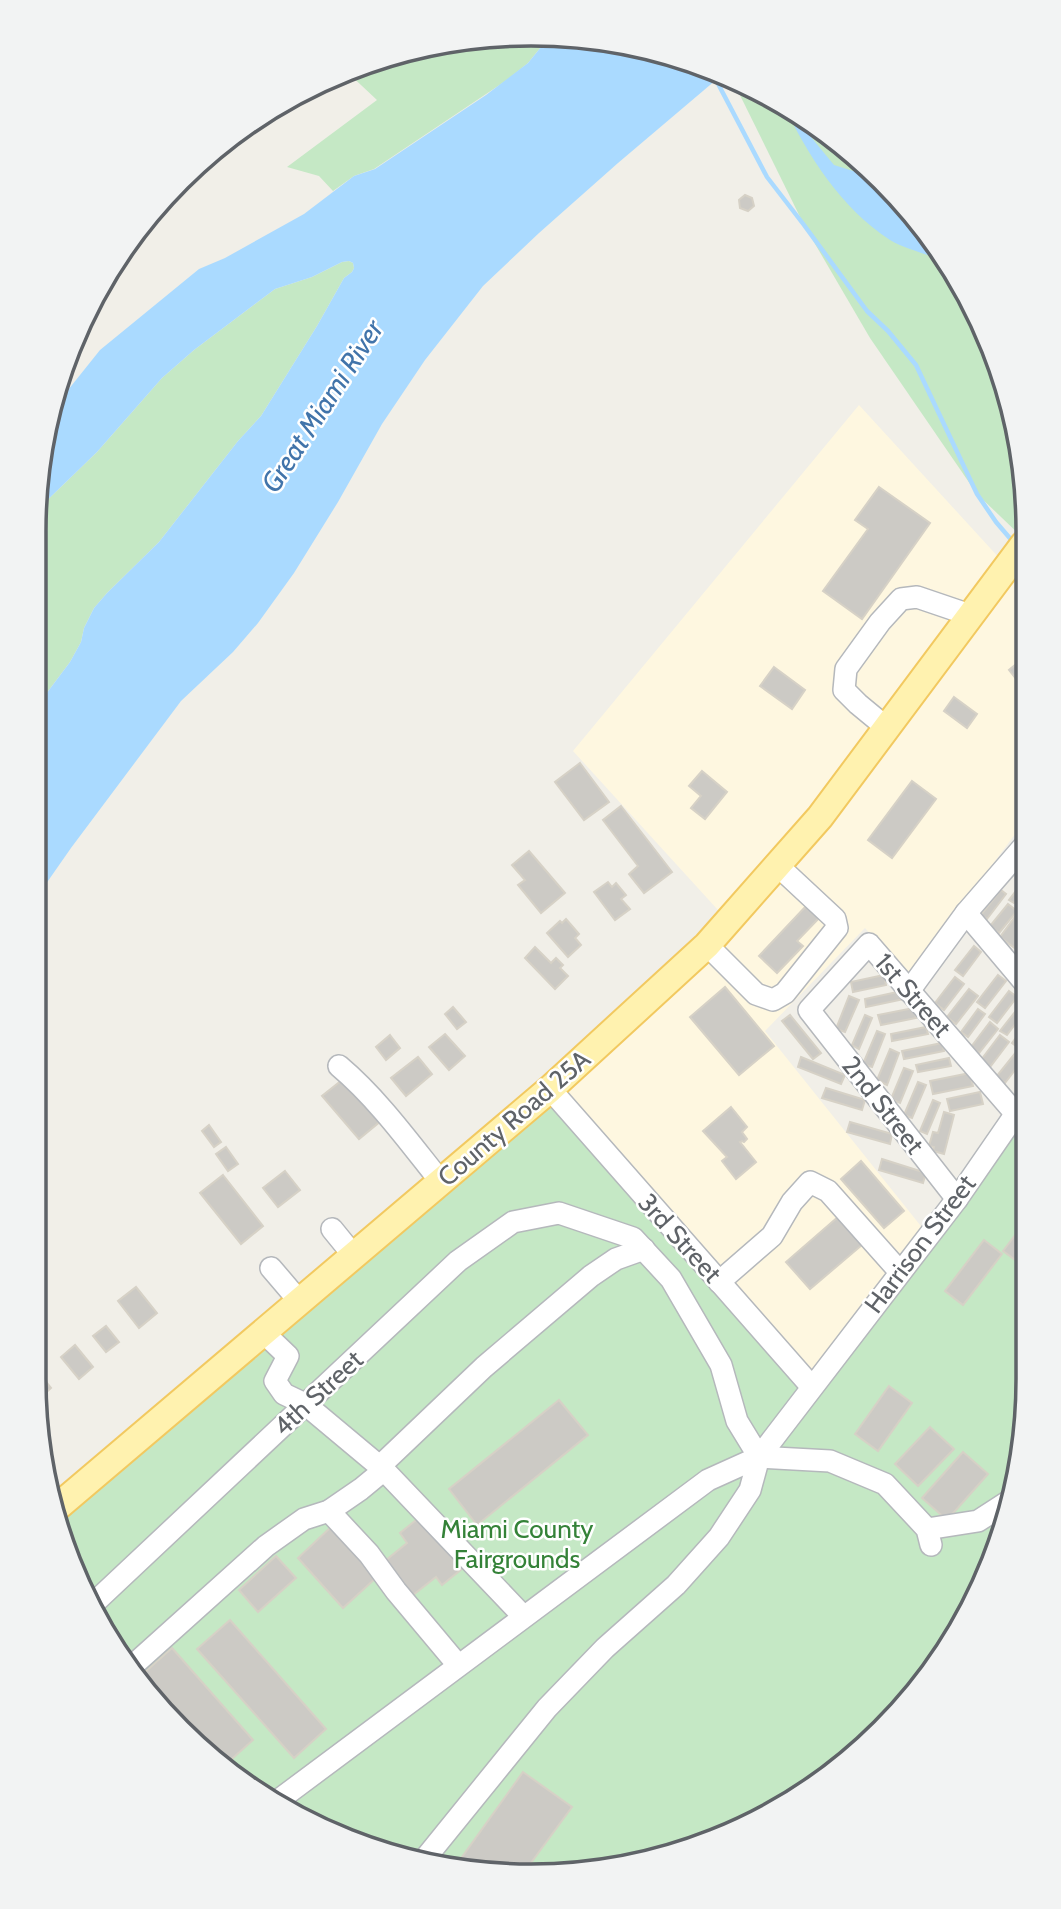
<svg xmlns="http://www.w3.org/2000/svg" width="1061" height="1909" font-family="Cabin,sans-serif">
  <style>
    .commercial { fill: #fef7e0 }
    .green { fill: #c5e8c5 }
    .water { fill: #aadaff }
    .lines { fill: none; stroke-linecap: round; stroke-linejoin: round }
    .stream { stroke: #aadaff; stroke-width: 4.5 }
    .building { fill: #cccac5; stroke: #d6d1c6; stroke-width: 2 }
    .minor-casing { stroke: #b5b8bc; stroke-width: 24 }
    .major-casing { stroke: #f2c960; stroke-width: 30 }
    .minor { stroke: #fff; stroke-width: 21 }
    .major { stroke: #fff2af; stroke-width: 26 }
    .labels { text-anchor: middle; stroke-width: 5; stroke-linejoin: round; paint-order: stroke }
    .street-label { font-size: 26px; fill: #5f6368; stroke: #fff }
    .park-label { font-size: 26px; fill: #348238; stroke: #fff }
    .water-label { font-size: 28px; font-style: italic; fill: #4174aa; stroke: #fff }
    .rim { fill: none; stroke: #5f6368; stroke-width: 3.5 }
  </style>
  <rect width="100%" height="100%" fill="#f1efe8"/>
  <!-- commercial -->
  <polygon class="commercial" points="859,405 1024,585 1025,821 909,976 865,928 765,1031 928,1235 811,1386 550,1089 728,921 573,751"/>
  <!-- green -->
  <g class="green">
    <polygon points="498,34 550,36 528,63 507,80 374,169 354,176 333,191 319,176 287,167 377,100 346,71 402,50"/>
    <polygon points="735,80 779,100 882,179 944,255 1001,370 1024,466 1024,539 977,494 870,338 804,225 733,81"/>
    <polygon points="349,261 353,263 354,268 352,272 344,278 317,326 261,416 238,441 159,542 107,593 94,608 84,628 81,642 70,662 34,710 34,513 97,452 162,378 194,350 275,289 312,277 342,262"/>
    <polygon points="550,1089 811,1386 1026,1099 1027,1411 1011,1508 961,1627 858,1753 720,1838 563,1875 401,1859 254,1792 136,1681 60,1538 55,1509"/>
  </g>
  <!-- water -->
  <g class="water">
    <polygon points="550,36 596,38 691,60 723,74 618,163 539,233 483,286 425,360 382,424 338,502 294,573 258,623 233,652 181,701 71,848 34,901 34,710 70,662 81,642 84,628 94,608 107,593 159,542 238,441 261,416 317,326 344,278 352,272 354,268 353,263 349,261 342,262 312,277 275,289 194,350 162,378 97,452 34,513 34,498 52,410 100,350 199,269 225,258 304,214 354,176 375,169 486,95 528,63"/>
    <path d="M 783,103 L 801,117 L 806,131 L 834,165 L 853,171 L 866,166 L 882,179 L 932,240 L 930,256 C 917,251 901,247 890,240 C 841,208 807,155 783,103 Z"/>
  </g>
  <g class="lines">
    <!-- stream -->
    <polyline class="stream" points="714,76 767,177 804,225 867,311 888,331 916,365 977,494 996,522 1014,543"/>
  </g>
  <!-- building -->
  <g class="building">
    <polygon points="745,195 752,198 754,206 748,211 740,208 739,200"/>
    <polygon points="879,487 930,523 862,619 823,591 868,529 855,520"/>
    <polygon points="1020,661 1024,665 1024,689 1009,670"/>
    <polygon points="774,667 805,690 792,709 760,686"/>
    <polygon points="954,697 977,714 967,728 944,711"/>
    <polygon points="580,763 609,802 584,820 555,782"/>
    <polygon points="702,771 727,792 705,819 691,808 701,796 689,786"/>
    <polygon points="912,781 936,799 892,858 868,840"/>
    <polygon points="621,806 672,872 644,893 629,874 638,866 603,820"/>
    <polygon points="529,851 565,893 541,913 518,885 525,880 512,865"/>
    <polygon points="1025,879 1025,889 1014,903 1009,900"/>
    <polygon points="608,882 612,887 616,883 626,895 621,899 630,909 615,920 594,892"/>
    <polygon points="1001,890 1006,894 987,919 981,915"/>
    <polygon points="809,903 822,915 797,941 803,946 777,973 759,956"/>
    <polygon points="1008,904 1017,911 999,933 990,926"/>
    <polygon points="1017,914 1025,920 1025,937 1016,949 1000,937"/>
    <polygon points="566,919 579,934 575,938 581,945 568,957 547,933 560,921 562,923"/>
    <polygon points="974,946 981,952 963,976 955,970"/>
    <polygon points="535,947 551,963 556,958 563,965 560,968 568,976 555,989 525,958"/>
    <polygon points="884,975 886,985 853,992 851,982"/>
    <polygon points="998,975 1006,981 985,1008 977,1002"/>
    <polygon points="955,977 964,984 944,1010 935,1003"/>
    <polygon points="725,987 774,1046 739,1075 690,1017"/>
    <polygon points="969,989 978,996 956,1024 947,1017"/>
    <polygon points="902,991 904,999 866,1007 865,999"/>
    <polygon points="1009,991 1017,997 997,1023 989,1017"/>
    <polygon points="849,996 859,1000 845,1032 836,1029"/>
    <polygon points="1022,1003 1025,1005 1025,1011 1007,1035 1000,1031"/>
    <polygon points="453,1007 466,1022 457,1029 445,1014"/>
    <polygon points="914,1008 916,1018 881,1025 878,1015"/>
    <polygon points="978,1009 985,1014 968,1037 961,1032"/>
    <polygon points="790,1015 821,1053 813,1059 782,1021"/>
    <polygon points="865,1015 872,1018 859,1049 852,1045"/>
    <polygon points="990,1022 998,1029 979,1053 971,1047"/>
    <polygon points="1025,1026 1025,1042 1020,1049 1012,1043"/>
    <polygon points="926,1027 928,1034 892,1041 891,1034"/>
    <polygon points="877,1031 885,1034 872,1067 863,1064"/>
    <polygon points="445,1034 465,1056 449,1070 429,1047"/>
    <polygon points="390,1035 400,1048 386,1060 376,1047"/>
    <polygon points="1000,1035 1009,1042 990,1067 981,1060"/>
    <polygon points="942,1043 944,1051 904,1059 902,1051"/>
    <polygon points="890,1049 899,1053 887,1085 877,1080"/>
    <polygon points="1017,1051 1025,1057 1005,1083 996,1077"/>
    <polygon points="418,1057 432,1074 406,1096 391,1078"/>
    <polygon points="801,1057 845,1075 841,1084 798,1067"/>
    <polygon points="949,1058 951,1066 918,1072 916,1065"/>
    <polygon points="904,1068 913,1071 900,1103 891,1099"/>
    <polygon points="970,1073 973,1086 933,1094 930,1081"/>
    <polygon points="346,1077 382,1120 359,1139 322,1096"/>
    <polygon points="918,1082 926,1085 912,1118 904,1115"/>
    <polygon points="826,1088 865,1100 862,1110 822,1098"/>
    <polygon points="980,1092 983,1104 950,1111 947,1099"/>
    <polygon points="933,1100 940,1103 927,1134 920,1131"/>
    <polygon points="731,1107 747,1127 742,1132 747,1139 744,1142 742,1141 740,1142 756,1162 736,1179 722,1161 727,1157 703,1131"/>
    <polygon points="944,1112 954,1115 944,1154 933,1151 934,1147 929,1146 933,1132 938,1133"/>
    <polygon points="850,1122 892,1134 890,1144 847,1132"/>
    <polygon points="209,1125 221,1142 214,1147 202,1131"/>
    <polygon points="226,1147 238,1164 228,1171 216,1154"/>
    <polygon points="882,1159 926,1173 923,1183 879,1170"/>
    <polygon points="861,1161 904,1211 884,1228 841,1179"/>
    <polygon points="285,1171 300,1190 278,1207 263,1188"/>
    <polygon points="223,1175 263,1226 241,1244 200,1193"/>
    <polygon points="838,1217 862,1245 810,1289 786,1262"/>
    <polygon points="1016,1234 1026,1241 1026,1260 1022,1265 1003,1251"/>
    <polygon points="984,1240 1002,1254 963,1305 945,1291"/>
    <polygon points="136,1287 157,1313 139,1328 118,1301"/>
    <polygon points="106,1326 119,1342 106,1352 93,1336"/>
    <polygon points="75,1345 93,1367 79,1379 61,1357"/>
    <polygon points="34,1367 51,1388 37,1401 33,1378"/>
    <polygon points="889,1386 912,1403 878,1451 855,1434"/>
    <polygon points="559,1400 588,1435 477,1525 449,1489"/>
    <polygon points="930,1427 954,1449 918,1486 895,1464"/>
    <polygon points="963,1452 988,1474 947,1520 922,1498"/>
    <polygon points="421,1516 463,1568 442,1585 436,1577 413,1595 385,1561 407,1543 400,1533"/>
    <polygon points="331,1527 377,1577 343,1608 298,1558"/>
    <polygon points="276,1556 296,1578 258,1612 239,1590"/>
    <polygon points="230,1620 326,1729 294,1758 197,1649"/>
    <polygon points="172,1648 253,1740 225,1765 144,1673"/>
    <polygon points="523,1772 572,1807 525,1871 457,1864"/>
  </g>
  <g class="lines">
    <!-- minor casing -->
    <g class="minor-casing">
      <g id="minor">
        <polyline points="887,728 858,704 844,690 846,669 880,622 901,599 917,597 970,615"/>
        <polyline points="966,913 1025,983"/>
        <polyline points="707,945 756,994 773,1000 785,993 837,928 835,919 777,865"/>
        <polyline points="909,991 966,913 1025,845"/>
        <path d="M 339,1066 C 378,1099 409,1142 441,1182"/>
        <polyline points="550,1089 811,1386"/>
        <polyline points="957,1199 809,1010 869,944 1015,1113"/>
        <polyline points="332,1229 354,1256"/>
        <polyline points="271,1268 300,1302"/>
        <polyline points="719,1282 772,1236 792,1202 810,1182 828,1191 900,1272"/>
        <polyline points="264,1333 288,1356 275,1381 284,1394 305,1404 384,1470 523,1616"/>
        <polyline points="379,1467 484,1367 591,1276 616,1259 644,1249"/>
        <polyline points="329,1511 369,1554 396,1591 458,1665"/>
        <polyline points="927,1529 978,1521 1012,1499"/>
        <polyline points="94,1603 458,1261 513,1222 559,1213 633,1238 671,1279 721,1365 737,1421 759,1457 830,1461 885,1484 927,1529 931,1545"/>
        <polyline points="129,1669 266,1546 304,1519 329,1511 361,1489 384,1470"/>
        <polyline points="276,1802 708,1480 759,1457"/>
        <polyline points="423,1861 547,1708 605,1648 676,1585 719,1537 750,1490 759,1457 957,1199 1026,1099"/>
      </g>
    </g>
    <!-- major casing -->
    <g class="major-casing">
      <polyline id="major" points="55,1509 550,1089 707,945 820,817 1024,544"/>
    </g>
    <!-- minor -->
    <use href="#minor" class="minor"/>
    <!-- major -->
    <use href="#major" class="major"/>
  </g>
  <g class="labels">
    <!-- street labels -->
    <g class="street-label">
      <text transform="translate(913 995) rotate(49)" y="9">1st Street</text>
      <text transform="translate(883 1105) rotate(52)" y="9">2nd Street</text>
      <text transform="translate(514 1118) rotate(-41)" y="9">County Road 25A</text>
      <text transform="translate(680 1238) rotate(48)" y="9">3rd Street</text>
      <text transform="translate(920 1244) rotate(-53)" y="9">Harrison Street</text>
      <text transform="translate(318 1393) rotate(-43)" y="9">4th Street</text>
    </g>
    <!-- park labels -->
    <g class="park-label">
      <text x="517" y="1538">Miami County<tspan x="517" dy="30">Fairgrounds</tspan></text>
    </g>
    <!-- water labels -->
    <g class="water-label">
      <text transform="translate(322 406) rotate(-57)" y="10">Great Miami River</text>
    </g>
  </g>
  <!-- crop -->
  <path d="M0 0H1061V1909H0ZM531 46H531A485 485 0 0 1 1016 531V1379A485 485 0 0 1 531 1864H531A485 485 0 0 1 46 1379V531A485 485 0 0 1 531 46Z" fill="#f2f3f3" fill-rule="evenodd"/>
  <path class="rim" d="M531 46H531A485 485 0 0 1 1016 531V1379A485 485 0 0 1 531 1864H531A485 485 0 0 1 46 1379V531A485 485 0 0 1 531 46Z"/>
</svg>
